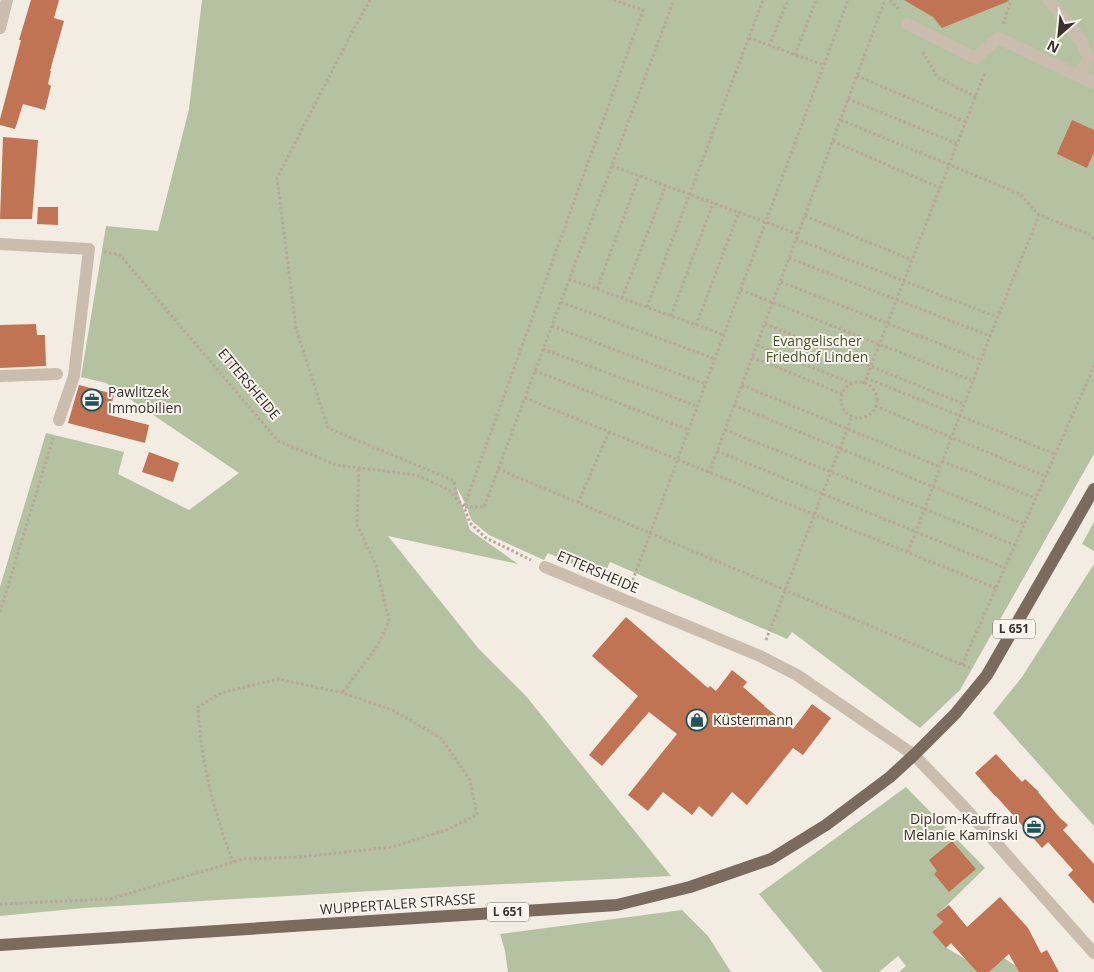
<svg xmlns="http://www.w3.org/2000/svg" width="1094" height="972" font-family="'Open Sans',sans-serif">
  <style>
    .green { fill: #b5c2a2 }
    .building { fill: #c07453 }
    .lines { fill: none; stroke-linecap: round; stroke-linejoin: round }
    .path { stroke: #b7a798; stroke-width: 3; stroke-dasharray: 2.5 2.5; stroke-linecap: butt }
    .minor { stroke: #cbbdae; stroke-width: 12 }
    .major { stroke: #7b6a5e; stroke-width: 12 }
    .labels { text-anchor: middle; stroke-width: 4; stroke-linejoin: round; paint-order: stroke }
    .shield { fill: #faf6ef; stroke: #746c66; stroke-width: 1 }
    .shield-label { font-size: 12px; font-weight: bold; fill: #3a312c }
    .park-label { font-size: 14px; fill: #475731; stroke: #faf6ef }
    .street-label { font-size: 14px; fill: #3a312c; stroke: #faf6ef }
    .poi-label { font-size: 14px; fill: #3a312c; stroke: #faf6ef; text-anchor: start }
  </style>
  <rect width="100%" height="100%" fill="#f3ece2"/>
  <!-- green -->
  <g class="green">
    <polygon points="202,0 1094,0 1094,454 960,690 920,728 792,632 787,639 610,562 603,577 548,553 544,560 489,535 472,521 466,505 456,486 470,530 518,564 388,536 478,648 526,696 671,876 405,889 84,908 0,916 0,587 46,433 124,452 118,474 189,510 239,473 106,383 81,377 106,226 158,231 189,109"/>
    <polygon points="1094,522 1094,551 1082,544"/>
    <polygon points="1094,564 1094,826 993,713 1022,677"/>
    <polygon points="906,787 985,868 937,915 943,922 932,932 945,947 967,960 977,972 899,972 906,966 898,956 879,972 823,972 759,894"/>
    <polygon points="682,910 708,936 731,972 508,972 505,951 500,934"/>
    <polygon points="1004,958 1016,966 1019,972 989,972"/>
  </g>
  <!-- building -->
  <g class="building">
    <polygon points="31,0 59,0 54,18 64,21 50,71 51,71 48,84 51,86 45,110 23,104 15,129 0,125 0,119 21,40 19,40"/>
    <polygon points="904,0 1008,0 1009,1 942,28 933,17"/>
    <polygon points="1072,120 1094,130 1094,152 1087,168 1057,154"/>
    <polygon points="3,137 38,140 32,219 0,219"/>
    <polygon points="38,207 58,207 58,225 37,224"/>
    <polygon points="36,324 37,335 45,335 46,366 0,368 0,325"/>
    <polygon points="79,385 114,394 109,415 149,425 145,443 68,423"/>
    <polygon points="149,452 179,463 173,482 142,472"/>
    <polygon points="626,617 708,688 710,686 716,691 732,670 747,682 743,687 765,706 764,706 793,729 812,704 831,718 803,755 793,748 747,805 732,792 712,817 699,806 692,815 663,792 648,811 628,795 677,734 649,712 602,766 589,755 638,696 592,656"/>
    <polygon points="996,754 1022,782 1025,779 1039,792 1038,792 1060,818 1068,825 1063,830 1094,864 1094,904 1068,875 1073,870 1048,842 1042,848 996,796 995,796 975,773"/>
    <polygon points="952,841 976,869 949,892 934,874 937,871 929,860"/>
    <polygon points="1000,897 1028,928 1041,953 1047,950 1059,972 1019,972 1009,954 989,972 977,972 951,943 946,948 932,932 943,922 936,915 949,905 967,927"/>
  </g>
  <g class="lines">
    <!-- path -->
    <g class="path">
      <polyline points="370,0 349,38 277,178 296,328 328,428 454,481 457,499"/>
      <polyline points="614,0 643,10 464,507 484,507 674,0"/>
      <polyline points="890,0 899,10"/>
      <polyline points="1003,24 1011,0"/>
      <polyline points="749,38 824,65"/>
      <polyline points="769,46 788,0"/>
      <polyline points="923,52 937,77 976,97"/>
      <polyline points="795,55 816,0"/>
      <polyline points="857,76 966,122"/>
      <polyline points="848,99 958,144"/>
      <polyline points="841,120 1020,194 1039,215 1091,235 1094,240"/>
      <polyline points="833,141 940,188"/>
      <polyline points="612,166 798,234"/>
      <polyline points="805,216 912,260"/>
      <polyline points="796,239 997,317"/>
      <polyline points="104,252 120,255 278,441 336,465 417,475 449,490 464,507 470,523 486,538 531,560"/>
      <polyline points="789,258 990,336"/>
      <polyline points="569,279 724,335"/>
      <polyline points="781,282 981,360"/>
      <polyline points="597,289 639,176"/>
      <polyline points="741,290 973,381"/>
      <polyline points="622,298 666,185"/>
      <polyline points="561,302 715,359"/>
      <polyline points="647,307 763,0"/>
      <polyline points="671,316 713,203"/>
      <polyline points="765,324 964,404"/>
      <polyline points="696,325 739,212"/>
      <polyline points="552,326 705,384"/>
      <polyline points="757,345 851,383"/>
      <polyline points="543,349 697,406"/>
      <polyline points="752,357 842,394"/>
      <polyline points="535,371 689,430"/>
      <polyline points="866,378 1055,454"/>
      <circle cx="859" cy="400" r="18"/>
      <polyline points="864,384 985,72"/>
      <polyline points="742,385 940,467"/>
      <polyline points="525,398 996,588"/>
      <polyline points="734,405 1024,524"/>
      <polyline points="875,406 1045,476"/>
      <polyline points="725,430 1015,545"/>
      <polyline points="717,451 1005,568"/>
      <polyline points="942,461 1035,498"/>
      <polyline points="498,469 970,668"/>
      <polyline points="709,473 885,0"/>
      <polyline points="578,503 609,432"/>
      <polyline points="908,552 990,336 1039,215"/>
      <polyline points="631,585 848,0"/>
      <polyline points="0,612 54,435"/>
      <polyline points="766,640 852,417"/>
      <polyline points="962,665 1094,366"/>
      <polyline points="343,692 378,645 389,621 376,565 357,525 359,467"/>
      <path d="M 0,904 L 110,899 L 244,859 L 300,857 L 393,847 L 446,830 L 477,815 L 470,780 L 441,738 L 392,710 L 343,693 L 278,679 L 221,693 L 198,707 C 200,744 207,783 218,818 C 222,833 228,848 233,862"/>
    </g>
    <!-- minor -->
    <g class="minor">
      <polyline points="1049,0 1081,41 1088,57 1081,76"/>
      <polyline points="907,24 975,58 998,38 1094,83"/>
      <polyline points="0,28 7,0"/>
      <polyline points="0,244 89,249 74,376 59,420"/>
      <polyline points="0,376 57,374"/>
      <polyline points="545,567 760,656 797,675 914,755 964,807 1094,953"/>
    </g>
    <!-- major -->
    <polyline class="major" points="0,945 617,905 690,887 771,859 826,825 890,777 914,755 955,714 987,675 1094,489"/>
  </g>
  <!-- icons -->
  <defs>
    <g id="office-ring" transform="scale(1.125)"><circle r="9.5" fill="#faf6ef" stroke="#23535a" stroke-width="1.5"/><path d="M-6-3h4V-5.5h4V-3h4V5H-6ZM-1-4.5V-3h2v-1.5ZM-6 0V1H6V0Z" fill="#23535a"/></g>
    <g id="shop-ring" transform="scale(1.125)"><circle r="9.5" fill="#faf6ef" stroke="#23535a" stroke-width="1.5"/><path d="M-5-2.5h2.3a2.7 3.5 0 0 1 5.4 0H5L5.5 6h-11ZM-1.5-2.5h3a1.5 2.3 0 0 0-3 0Z" fill="#23535a"/></g>
  </defs>
  <g fill-rule="evenodd">
    <use href="#office-ring" x="92" y="400"/>
    <use href="#shop-ring" x="697" y="720"/>
    <use href="#office-ring" x="1034" y="827"/>
  </g>
  <g class="labels">
    <!-- shield labels -->
    <g class="shield">
      <rect x="993" y="619.5" width="42" height="19" rx="4"/>
      <rect x="487" y="902.5" width="42" height="19" rx="4"/>
    </g>
    <g class="shield-label">
      <text x="1014" y="633">L 651</text>
      <text x="508" y="916">L 651</text>
    </g>
    <!-- park labels -->
    <g class="park-label">
      <text x="817" y="346">Evangelischer<tspan x="817" dy="16">Friedhof Linden</tspan></text>
    </g>
    <!-- street labels -->
    <g class="street-label">
      <text transform="translate(249 384) rotate(50)" y="5">ETTERSHEIDE</text>
      <text transform="translate(598 572) rotate(23)" y="5">ETTERSHEIDE</text>
      <text transform="translate(398 904) rotate(-4)" y="5">WUPPERTALER STRASSE</text>
    </g>
    <!-- poi labels -->
    <g class="poi-label">
      <text x="108" y="397">Pawlitzek<tspan x="108" dy="16">Immobilien</tspan></text>
      <text x="713" y="725">Küstermann</text>
      <text x="1018" y="824" text-anchor="end">Diplom-Kauffrau<tspan x="1018" dy="16">Melanie Kaminski</tspan></text>
    </g>
  </g>
  <!-- north arrow -->
  <g transform="translate(1059 35) rotate(207)" stroke="#faf6ef" stroke-width="4" paint-order="stroke">
  <path d="M0-4L9 19L0 12L-9 19Z" fill="#3a312c"/>
  <text y="-8" font-size="14" font-weight="bold" text-anchor="middle" fill="#3a312c">N</text>
  </g>
</svg>
